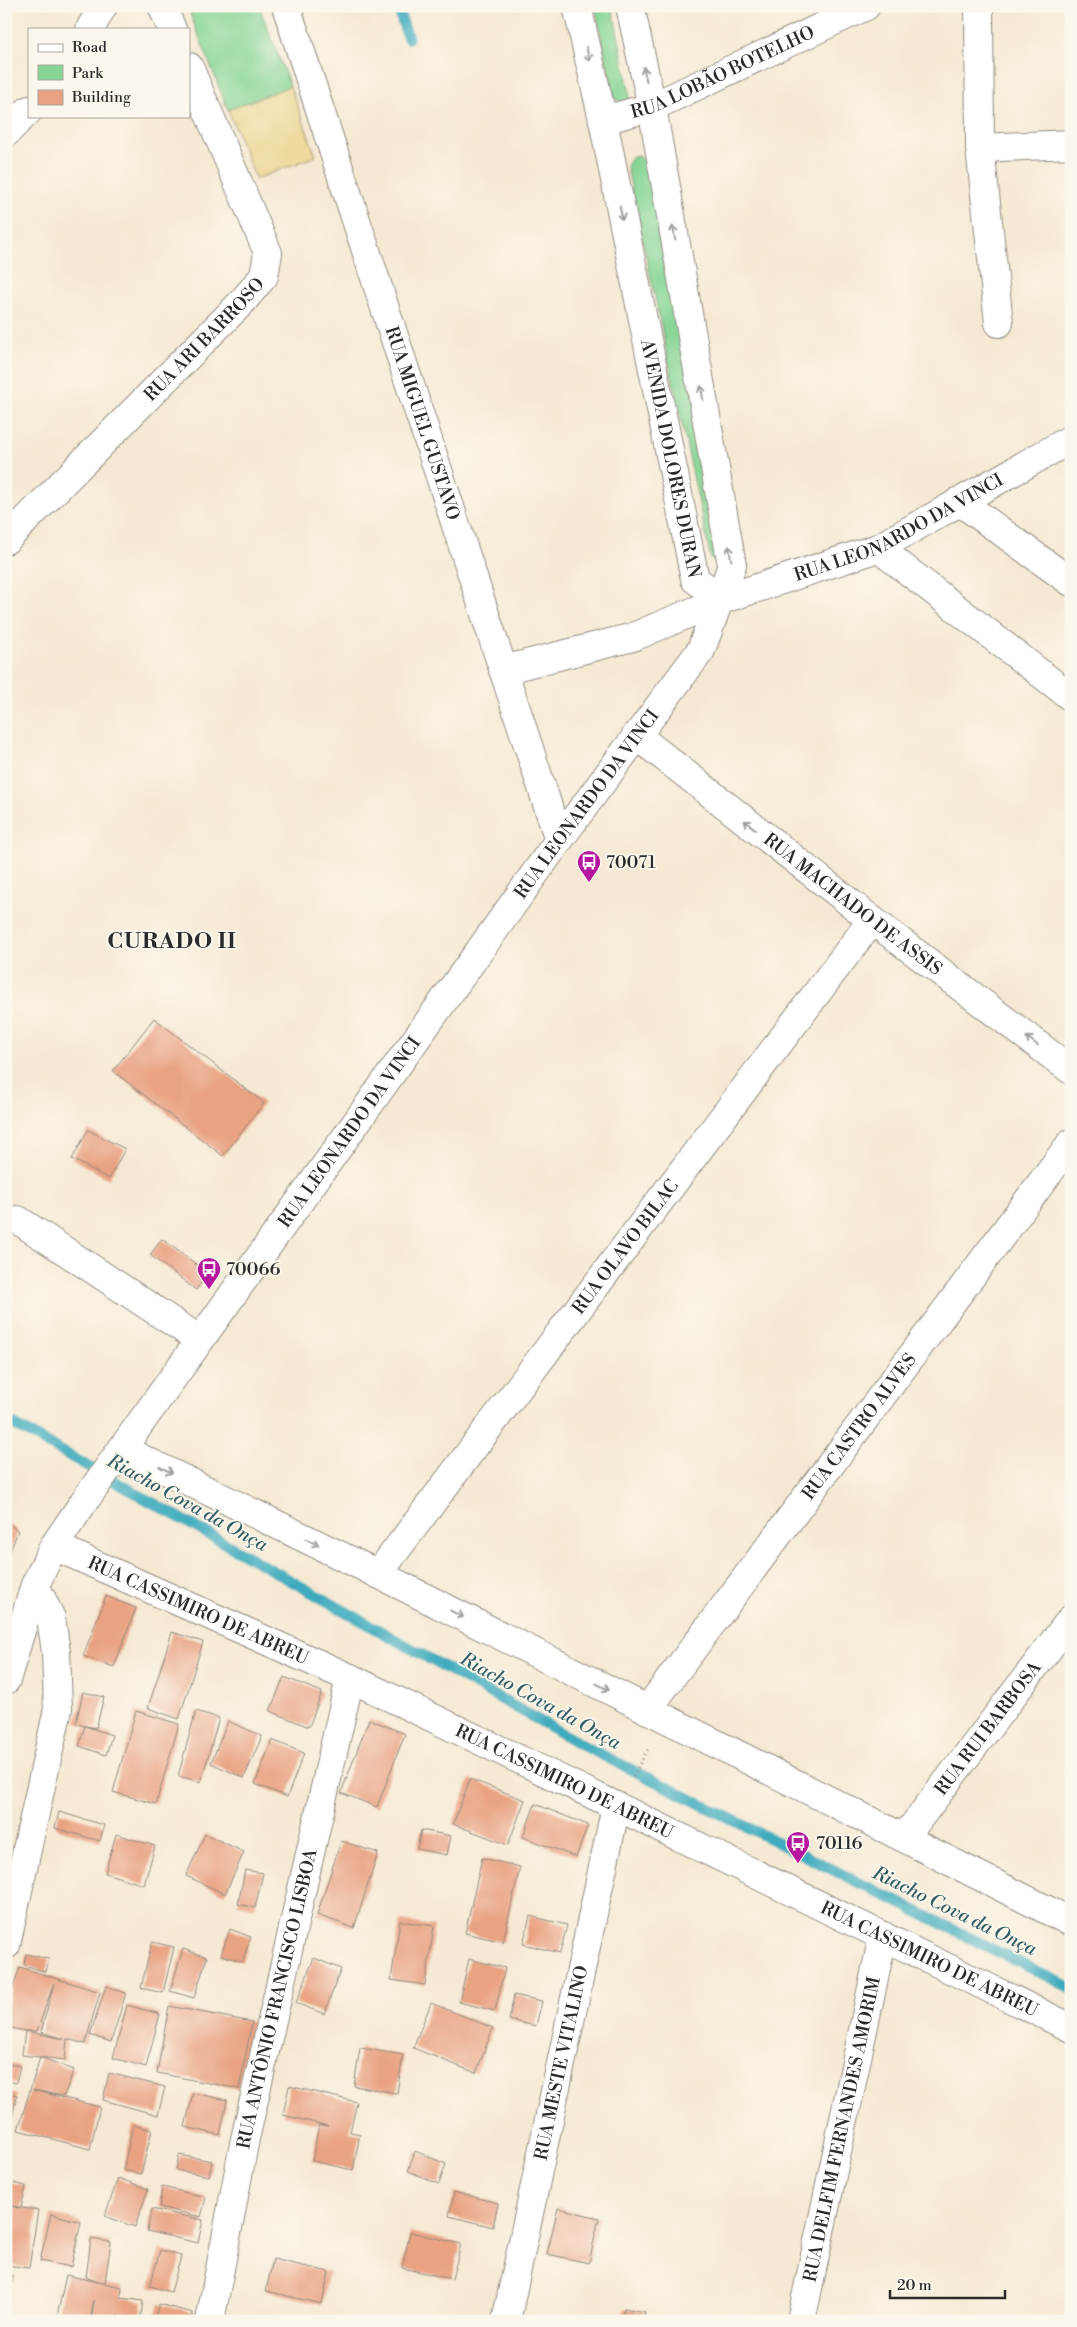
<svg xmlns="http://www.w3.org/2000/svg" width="1077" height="2327" font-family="'Libre Bodoni',serif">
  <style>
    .green { fill: #87d696; stroke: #598060 }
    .sand { fill: #eeda9e; stroke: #8c8264 }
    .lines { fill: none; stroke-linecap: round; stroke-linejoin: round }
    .stream { stroke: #3eabbd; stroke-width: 11 }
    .building { fill: #e9a282; fill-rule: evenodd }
    .minor-casing { stroke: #908a7f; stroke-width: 30 }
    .path { stroke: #908a7f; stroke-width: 3; stroke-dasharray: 1 4; stroke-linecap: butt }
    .minor { stroke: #fff; stroke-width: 28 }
    .oneway { stroke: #a0a0a0 }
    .labels { text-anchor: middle; stroke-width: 4; stroke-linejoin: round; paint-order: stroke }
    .street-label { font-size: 18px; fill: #2b2b2b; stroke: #fbf7ec }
    .poi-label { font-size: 18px; fill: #2b2b2b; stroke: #fbf7ec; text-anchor: start }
    .water-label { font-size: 19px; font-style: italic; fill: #335e65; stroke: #fbf7ec }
    .district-label { font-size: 22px; font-weight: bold; letter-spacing: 1px; fill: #2b2b2b; stroke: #fbf7ec }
  </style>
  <rect width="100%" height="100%" fill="#fbf7ec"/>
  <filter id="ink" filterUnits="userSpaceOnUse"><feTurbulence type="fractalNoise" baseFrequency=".02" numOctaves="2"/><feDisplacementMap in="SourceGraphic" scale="10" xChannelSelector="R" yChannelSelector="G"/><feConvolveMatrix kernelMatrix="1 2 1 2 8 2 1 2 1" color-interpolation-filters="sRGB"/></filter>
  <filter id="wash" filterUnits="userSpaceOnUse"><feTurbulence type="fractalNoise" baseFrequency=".0096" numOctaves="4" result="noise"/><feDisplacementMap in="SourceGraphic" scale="20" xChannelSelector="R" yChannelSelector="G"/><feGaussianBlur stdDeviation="1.12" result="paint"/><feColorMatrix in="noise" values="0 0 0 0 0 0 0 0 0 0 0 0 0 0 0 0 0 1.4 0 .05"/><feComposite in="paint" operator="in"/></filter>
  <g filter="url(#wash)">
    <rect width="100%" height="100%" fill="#f6e9d3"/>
    <!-- green -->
    <g class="green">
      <polygon points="187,6 259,6 290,86 228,110"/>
      <polygon points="595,6 612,6 630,94 629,99 622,103 614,98"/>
      <polygon points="639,156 647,163 726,550 718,563 711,559 710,555 627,167 630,158"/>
    </g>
    <!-- sand -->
    <polygon class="sand" points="290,86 316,156 256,179 228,110"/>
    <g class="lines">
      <!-- stream -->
      <g class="stream">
        <polyline points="397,6 408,38"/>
        <polyline points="6,1420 584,1746 1071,1988"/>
      </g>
    </g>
    <g id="blocks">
      <!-- building -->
      <g class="building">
        <polygon points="154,1018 264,1103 223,1156 113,1071"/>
        <polygon points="88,1130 125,1149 109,1179 72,1159"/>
        <polygon points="162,1239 208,1273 196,1290 150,1255"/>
        <polygon points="6,1521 18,1531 6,1561"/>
        <polygon points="106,1596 136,1608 114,1667 83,1656"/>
        <polygon points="172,1632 203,1642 179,1719 148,1708"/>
        <polygon points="284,1677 322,1692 309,1727 270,1711"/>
        <polygon points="83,1692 104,1697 96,1728 85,1726 112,1735 106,1755 79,1746 85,1726 76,1723"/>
        <polygon points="136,1711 179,1724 156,1804 113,1792"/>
        <polygon points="196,1711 219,1718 201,1782 178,1776"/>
        <polygon points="369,1719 405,1734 377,1807 341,1793"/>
        <polygon points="228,1721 262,1736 244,1778 211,1763"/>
        <polygon points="272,1740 304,1753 287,1797 255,1784"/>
        <polygon points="470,1779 525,1800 508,1845 453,1824"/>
        <polygon points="535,1804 588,1825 576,1857 523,1837"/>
        <polygon points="59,1812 104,1825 100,1841 55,1828"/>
        <polygon points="421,1830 451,1836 447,1855 417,1849"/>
        <polygon points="116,1834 155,1846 144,1885 105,1873"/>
        <polygon points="205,1834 244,1852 225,1894 186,1876"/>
        <polygon points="341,1841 378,1853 354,1928 317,1915"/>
        <polygon points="482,1858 520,1867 503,1942 465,1933"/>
        <polygon points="245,1870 263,1873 255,1908 238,1904"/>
        <polygon points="530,1916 567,1925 560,1953 523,1944"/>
        <polygon points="400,1921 434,1926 425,1985 391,1980"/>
        <polygon points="230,1929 251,1937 242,1962 221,1955"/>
        <polygon points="152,1942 174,1947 163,1993 141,1988"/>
        <polygon points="183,1949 207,1957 194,1998 170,1991"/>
        <polygon points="26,1954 49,1959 46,1972 24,1965"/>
        <polygon points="314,1958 341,1969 324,2014 296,2003"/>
        <polygon points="469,1959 505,1968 495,2011 459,2002"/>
        <path d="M 20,1967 L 100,1992 L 85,2044 L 67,2039 L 65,2060 L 22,2055 L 25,2031 L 6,2027 L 6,2007 ZM 54,1983 L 41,2032 L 64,2039 L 25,2031 L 37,2031 Z"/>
        <polygon points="106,1986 126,1993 111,2042 90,2035"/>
        <polygon points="514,1995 542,2001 536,2026 509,2020"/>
        <polygon points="431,2003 493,2028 476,2073 413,2048"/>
        <polygon points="127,2005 160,2014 146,2067 113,2058"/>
        <polygon points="169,2006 252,2022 239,2089 157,2073"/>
        <polygon points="360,2048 403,2055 397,2093 354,2086"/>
        <polygon points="40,2057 74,2070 64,2096 33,2090 100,2107 90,2149 18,2130"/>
        <polygon points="6,2063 20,2066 16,2083 6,2081"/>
        <polygon points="109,2073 165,2087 158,2115 103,2100"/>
        <polygon points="289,2086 357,2102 350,2132 360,2134 353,2170 312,2161 319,2125 328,2126 283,2115"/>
        <polygon points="6,2092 17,2095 12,2118 6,2117"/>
        <polygon points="193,2093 227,2100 220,2135 185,2127"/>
        <polygon points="133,2125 152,2130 141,2174 123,2170"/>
        <polygon points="415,2151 446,2164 439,2184 408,2171"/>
        <polygon points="179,2155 212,2161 209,2176 176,2170"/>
        <polygon points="118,2178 148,2189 135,2227 105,2216"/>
        <polygon points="9,2182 26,2186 21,2208 6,2204"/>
        <polygon points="162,2187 206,2197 201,2217 159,2207"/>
        <polygon points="454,2192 498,2203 493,2227 449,2216"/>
        <polygon points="6,2206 38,2210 29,2268 6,2265"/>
        <polygon points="558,2208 599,2218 589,2263 547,2254"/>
        <polygon points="152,2209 203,2220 198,2243 147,2231"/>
        <polygon points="51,2214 81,2222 71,2267 40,2261"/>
        <polygon points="410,2232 461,2244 452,2279 402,2268"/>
        <polygon points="91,2239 111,2242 105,2282 97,2282 86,2277"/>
        <polygon points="160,2250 181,2256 171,2292 150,2286"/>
        <polygon points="273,2259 329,2272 322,2304 266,2291"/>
        <polygon points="6,2272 13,2276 7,2309 6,2309"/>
        <polygon points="66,2275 122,2287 121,2298 143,2301 140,2321 118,2321 118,2315 117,2321 91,2321 94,2300 90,2321 56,2321"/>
        <polygon points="159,2304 193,2313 193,2321 165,2321 155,2318"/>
        <polygon points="624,2308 645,2312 643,2321 621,2321"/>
      </g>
    </g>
  </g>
  <g filter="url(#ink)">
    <use href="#blocks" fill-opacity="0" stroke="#908a7f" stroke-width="1"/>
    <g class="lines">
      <!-- minor casing -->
      <g class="minor-casing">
        <g id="minor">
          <polyline points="162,6 172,29"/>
          <path id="s1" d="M 286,6 L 559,840"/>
          <path id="s2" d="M 577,6 L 603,120 L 695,579 L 721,600"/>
          <polyline points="979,6 980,148 999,323"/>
          <polyline points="90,29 103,6"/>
          <path id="s3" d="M 603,120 L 652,107 L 866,6"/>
          <polyline points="6,133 29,110"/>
          <polyline points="980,148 1071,144"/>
          <polyline points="959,501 1071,582"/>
          <path id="s4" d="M 6,540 L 241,303 L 264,276 L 268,253 L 189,67"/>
          <polyline points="878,548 1071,697"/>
          <path id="s5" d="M 503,670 L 633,637 L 721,600 L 878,548 L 1071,439"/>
          <path id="s6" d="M 636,735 L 872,920 L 1071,1070"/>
          <polyline points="18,1220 200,1340"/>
          <polyline points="122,1449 378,1574 1071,1922"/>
          <path id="s7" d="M 54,1546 L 350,1678 L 616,1806 L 1071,2028"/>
          <path id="s8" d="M 378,1574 L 872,920"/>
          <path id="s9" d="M 6,1680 L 35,1585 L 54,1546 L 83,1503 L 559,840 L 701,650 L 732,565 L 652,107 L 630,6"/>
          <path id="s10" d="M 647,1710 L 1071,1143"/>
          <path id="s11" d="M 904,1838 L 1071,1619"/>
          <polyline points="6,1945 58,1709 56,1652 51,1618 35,1585"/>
          <path id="s12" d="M 210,2321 L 245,2139 L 350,1678"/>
          <path id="s13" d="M 506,2321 L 616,1806"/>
          <path id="s14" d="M 801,2321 L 883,1936"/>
        </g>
      </g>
      <!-- path -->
      <polyline class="path" points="633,1777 649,1747"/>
      <!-- minor -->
      <use href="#minor" class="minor"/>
    </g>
    <!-- one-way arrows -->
    <defs><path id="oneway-shaft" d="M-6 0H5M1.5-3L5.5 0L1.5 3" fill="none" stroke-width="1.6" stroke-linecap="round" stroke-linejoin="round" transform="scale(1.25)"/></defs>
    <g class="oneway">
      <use href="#oneway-shaft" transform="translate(588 54) rotate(77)"/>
      <use href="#oneway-shaft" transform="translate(645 74) rotate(-102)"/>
      <use href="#oneway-shaft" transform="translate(621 213) rotate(79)"/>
      <use href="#oneway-shaft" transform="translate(674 233) rotate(-100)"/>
      <use href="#oneway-shaft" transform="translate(702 393) rotate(-100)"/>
      <use href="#oneway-shaft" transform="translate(730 553) rotate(-100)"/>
      <use href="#oneway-shaft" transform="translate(750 825) rotate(-142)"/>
      <use href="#oneway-shaft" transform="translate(1032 1041) rotate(-143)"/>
      <use href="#oneway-shaft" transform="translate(166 1470) rotate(26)"/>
      <use href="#oneway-shaft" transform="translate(312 1542) rotate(26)"/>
      <use href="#oneway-shaft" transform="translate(457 1614) rotate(27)"/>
      <use href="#oneway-shaft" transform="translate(603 1687) rotate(27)"/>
    </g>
  </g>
  <!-- icons -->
  <defs>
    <g id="bus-pin" transform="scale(1.25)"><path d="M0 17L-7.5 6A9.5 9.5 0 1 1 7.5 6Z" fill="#b5179e" stroke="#fbf7ec"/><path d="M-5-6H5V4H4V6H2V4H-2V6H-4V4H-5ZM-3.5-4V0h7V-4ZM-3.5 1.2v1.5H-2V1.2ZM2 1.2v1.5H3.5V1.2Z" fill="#fff"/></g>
  </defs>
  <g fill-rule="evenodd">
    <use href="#bus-pin" x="589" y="862"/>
    <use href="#bus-pin" x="209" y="1269"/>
    <use href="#bus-pin" x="798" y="1843"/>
  </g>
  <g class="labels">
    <!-- street labels -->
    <g class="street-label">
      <text dy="6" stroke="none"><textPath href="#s3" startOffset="129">RUA LOBÃO BOTELHO</textPath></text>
      <text dy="6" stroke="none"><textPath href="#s4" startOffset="282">RUA ARI BARROSO</textPath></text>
      <text dy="6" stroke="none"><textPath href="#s1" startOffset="439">RUA MIGUEL GUSTAVO</textPath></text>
      <text dy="6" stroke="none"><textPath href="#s2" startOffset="462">AVENIDA DOLORES DURAN</textPath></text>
      <text dy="6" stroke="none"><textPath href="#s5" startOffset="422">RUA LEONARDO DA VINCI</textPath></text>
      <text dy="6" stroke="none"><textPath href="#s9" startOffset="1056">RUA LEONARDO DA VINCI</textPath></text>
      <text dy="6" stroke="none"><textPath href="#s6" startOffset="275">RUA MACHADO DE ASSIS</textPath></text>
      <text dy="6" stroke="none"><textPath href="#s9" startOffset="651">RUA LEONARDO DA VINCI</textPath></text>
      <text dy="6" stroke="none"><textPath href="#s8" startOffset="410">RUA OLAVO BILAC</textPath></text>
      <text dy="6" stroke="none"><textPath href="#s10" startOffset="354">RUA CASTRO ALVES</textPath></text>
      <text dy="6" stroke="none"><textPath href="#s7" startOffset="158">RUA CASSIMIRO DE ABREU</textPath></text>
      <text dy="6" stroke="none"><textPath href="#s11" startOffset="138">RUA RUI BARBOSA</textPath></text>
      <text dy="6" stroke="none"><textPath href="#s7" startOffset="562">RUA CASSIMIRO DE ABREU</textPath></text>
      <text dy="6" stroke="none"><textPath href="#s7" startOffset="968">RUA CASSIMIRO DE ABREU</textPath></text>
      <text dy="6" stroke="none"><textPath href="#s12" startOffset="329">RUA ANTÔNIO FRANCISCO LISBOA</textPath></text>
      <text dy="6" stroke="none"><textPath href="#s13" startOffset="264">RUA MESTE VITALINO</textPath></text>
      <text dy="6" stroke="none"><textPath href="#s14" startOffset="196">RUA DELFIM FERNANDES AMORIM</textPath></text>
    </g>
    <!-- poi labels -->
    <g class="poi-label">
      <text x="606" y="868">70071</text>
      <text x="226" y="1275">70066</text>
      <text x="816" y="1849">70116</text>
    </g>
    <!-- water labels -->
    <g class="water-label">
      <text transform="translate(188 1502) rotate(29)" y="7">Riacho Cova da Onça</text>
      <text transform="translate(541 1700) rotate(29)" y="7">Riacho Cova da Onça</text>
      <text transform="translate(955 1910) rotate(26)" y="7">Riacho Cova da Onça</text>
    </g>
    <!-- district labels -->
    <g class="district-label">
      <text x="172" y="948">CURADO II</text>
    </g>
  </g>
  <!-- margin -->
  <rect width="1077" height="2327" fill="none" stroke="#fbf7ec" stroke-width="25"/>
  <!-- legend -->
  <rect x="28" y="28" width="162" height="90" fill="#fbf7ec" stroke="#a8a59f"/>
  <rect x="38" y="44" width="25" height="8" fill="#ffffff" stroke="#a8a59f"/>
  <text x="72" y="52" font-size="15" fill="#2b2b2b">Road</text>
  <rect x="38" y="65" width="25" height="15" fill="#87d696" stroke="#a8a59f"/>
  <text x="72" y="78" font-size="15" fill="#2b2b2b">Park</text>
  <rect x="38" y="90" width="25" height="15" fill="#e9a282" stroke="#a8a59f"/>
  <text x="72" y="102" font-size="15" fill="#2b2b2b">Building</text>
  <!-- scale -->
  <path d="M890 2290v8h115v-8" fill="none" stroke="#2b2b2b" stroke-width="2.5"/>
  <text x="897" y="2290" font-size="15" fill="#2b2b2b" stroke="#fbf7ec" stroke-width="4" paint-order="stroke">20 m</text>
</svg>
